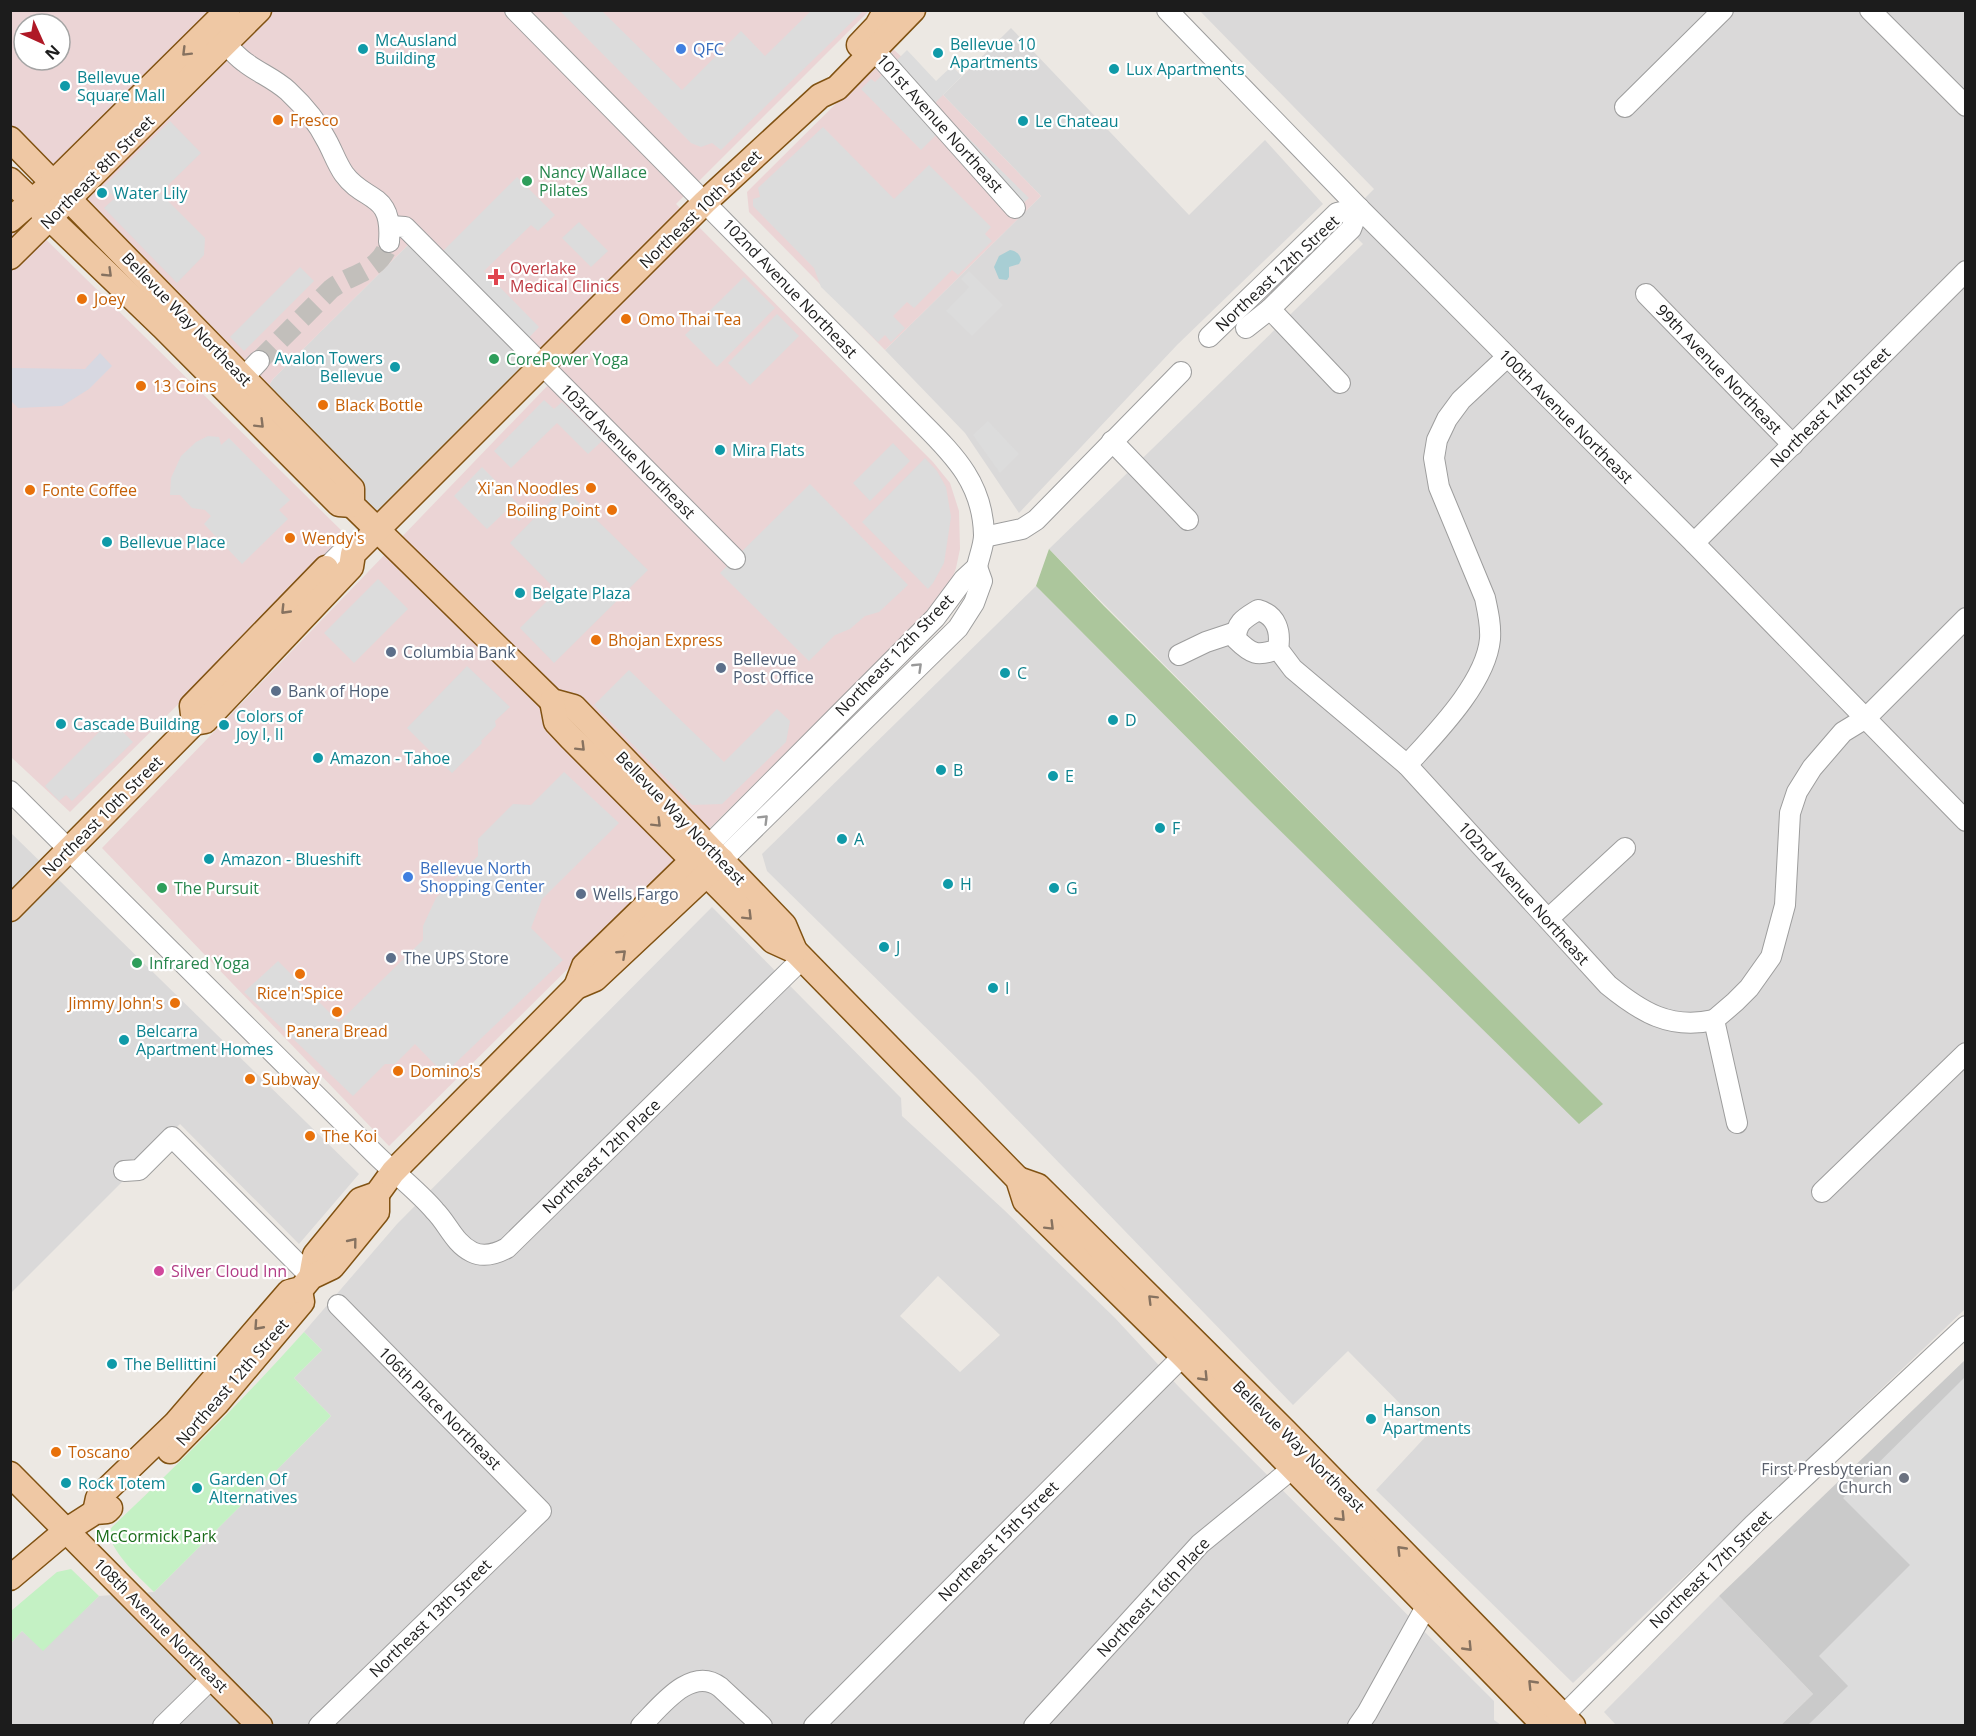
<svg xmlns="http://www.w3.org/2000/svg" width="1976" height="1736" font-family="'Open Sans',sans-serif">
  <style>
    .residential { fill: #dad9d9; fill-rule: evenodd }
    .commercial { fill: #ebd4d5; fill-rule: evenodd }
    .religious { fill: #cacaca }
    .forest { fill: #acc69c }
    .park { fill: #c4f1c4 }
    .parking { fill: #dcdcdc }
    .plaza { fill: #d7d8e1 }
    .water { fill: #a8ced4 }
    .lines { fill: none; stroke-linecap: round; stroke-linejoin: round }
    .minor-tunnel { stroke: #c2bfbb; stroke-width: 20; stroke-dasharray: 20 10; stroke-linecap: butt }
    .minor-casing { stroke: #9d9d9d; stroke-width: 22 }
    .major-casing { stroke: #815212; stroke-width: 27 }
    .minor { stroke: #fff; stroke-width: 20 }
    .major { stroke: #efc8a4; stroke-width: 24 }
    .oneway { stroke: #867260 }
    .oneway2 { stroke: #999 }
    .culture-dot { fill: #0f9aa8; stroke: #fff; stroke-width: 2 }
    .shop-dot { fill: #3f7fe0; stroke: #fff; stroke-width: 2 }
    .food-dot { fill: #e8710a; stroke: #fff; stroke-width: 2 }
    .leisure-dot { fill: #2e9e5b; stroke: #fff; stroke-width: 2 }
    .health-dot { fill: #e0444e; stroke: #fff; stroke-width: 2 }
    .service-dot { fill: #5c6f8a; stroke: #fff; stroke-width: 2 }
    .hotel-dot { fill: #d1479c; stroke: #fff; stroke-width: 2 }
    .worship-dot { fill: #6b7280; stroke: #fff; stroke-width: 2 }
    .labels { text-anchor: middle; stroke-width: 4.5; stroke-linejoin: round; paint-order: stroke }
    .culture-label { font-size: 16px; fill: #0d838f; stroke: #fff; text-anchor: start }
    .shop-label { font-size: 16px; fill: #366cbe; stroke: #fff; text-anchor: start }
    .food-label { font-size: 16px; fill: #c56008; stroke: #fff; text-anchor: start }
    .street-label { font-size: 16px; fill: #1c1c1c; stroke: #fff }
    .leisure-label { font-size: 16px; fill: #27864d; stroke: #fff; text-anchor: start }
    .health-label { font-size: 16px; fill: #be3a42; stroke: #fff; text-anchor: start }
    .service-label { font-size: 16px; fill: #4e5e75; stroke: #fff; text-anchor: start }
    .hotel-label { font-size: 16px; fill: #b23c85; stroke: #fff; text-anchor: start }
    .worship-label { font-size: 16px; fill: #5b616d; stroke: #fff; text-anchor: end }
    .park-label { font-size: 16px; fill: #196b19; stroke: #fff }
  </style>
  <rect width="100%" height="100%" fill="#ece8e3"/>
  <!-- residential -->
  <g class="residential">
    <polygon points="1200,11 1965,11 1965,1309 1573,1683 1376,1490 1429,1433 1348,1351 1293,1405 977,1078 767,871 762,854 1036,586 1252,803 1579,1123 1602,1104 1049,549 1363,244 1341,222 1374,189"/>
    <polygon points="1011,28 1189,215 1265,140 1323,204 1177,345 1019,513 965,433 885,350 1041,196 943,95"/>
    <polygon points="416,237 542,364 378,530 262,396 273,379"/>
    <polygon points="10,832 359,1174 299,1244 180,1124 11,1293"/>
    <path d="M 712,907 L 901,1098 L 902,1116 L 1003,1209 L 1115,1318 L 1179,1387 L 1494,1701 L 1494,1720 L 1501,1725 L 11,1726 L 11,1643 L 22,1631 L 43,1650 L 99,1596 L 154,1592 L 331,1416 L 294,1378 L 322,1350 L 304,1332 L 397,1224 ZM 938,1276 L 1000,1335 L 960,1372 L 900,1316 Z"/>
    <polygon points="1719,1596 1813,1694 1781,1725 1616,1725 1604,1712"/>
  </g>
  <!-- commercial -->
  <g class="commercial">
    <path d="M 10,11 L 869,11 L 676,204 L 933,462 L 950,483 L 959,511 L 960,549 L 956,568 L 950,585 L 938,602 L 389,1146 L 102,848 L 553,380 L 416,237 L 273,379 L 262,396 L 11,154 ZM 24,24 L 60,24 L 60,60 L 24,60 Z"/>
    <polygon points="892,48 943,95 1041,196 885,350 749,212 747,192"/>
    <polygon points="10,204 347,536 70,812 11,757"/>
  </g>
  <!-- religious -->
  <polygon class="religious" points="1965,1360 1965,1725 1781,1725 1813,1694 1719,1596"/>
  <!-- forest -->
  <polygon class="forest" points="1049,549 1104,606 1603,1104 1579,1124 1252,803 1036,586"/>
  <!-- park -->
  <g class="park">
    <path d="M 304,1332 L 322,1350 L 294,1378 L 331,1416 L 154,1592 C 137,1575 116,1557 108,1533 L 112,1527 C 179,1464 243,1400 304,1332 Z"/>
    <polygon points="71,1569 99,1596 43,1651 22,1631 11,1643 11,1611 57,1572"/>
  </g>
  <!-- parking -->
  <g class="parking">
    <polygon points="560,11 602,11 682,90 741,31 765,56 811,11 863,11 721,150 712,143 701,147 691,143"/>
    <polygon points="907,50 936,81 952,66 962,76 934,104 1029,198 1018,208 941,130 921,150 861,89 871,79 875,82"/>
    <polygon points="170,121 201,153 160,193 205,238 204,255 177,283 104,208 115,198 104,186"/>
    <polygon points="823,127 894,199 929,165 991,227 985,234 992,241 958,275 952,270 914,308 907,302 893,316 905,328 891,342 885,335 878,342 821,287 814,268 753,206 753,199 760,197 758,188"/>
    <polygon points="517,177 555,215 538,231 531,225 484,271 539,327 522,345 436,258"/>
    <polygon points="579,222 608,251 591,267 562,238"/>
    <polygon points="300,267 314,281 244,351 230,337"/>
    <polygon points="969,271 1003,305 972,336 946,311 969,287 961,279"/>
    <polygon points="744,277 775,308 717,367 685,335"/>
    <polygon points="777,314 799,336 750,385 728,363"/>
    <polygon points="544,400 554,409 562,402 602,441 588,454 557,423 511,468 494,451"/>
    <polygon points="988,421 1019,454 1000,473 973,435"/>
    <polygon points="208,436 219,437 221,445 229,438 290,500 279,510 288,519 242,564 204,524 211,516 205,510 192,508 180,495 170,495 171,478 181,456 196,442"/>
    <polygon points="893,443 910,461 870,501 853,483"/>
    <polygon points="925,458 937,471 946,487 951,517 944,563 933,583 928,589 862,522"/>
    <polygon points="482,467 527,513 519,521 507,510 487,529 454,496"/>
    <polygon points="810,484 908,585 879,612 865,616 850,629 835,635 809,661 720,573"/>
    <polygon points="564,488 648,570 554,663 520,628 557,591 510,543"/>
    <polygon points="378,579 408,609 354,663 324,633"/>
    <polygon points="467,666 510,707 495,721 496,726 481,741 482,743 452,773 407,728"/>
    <polygon points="629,670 724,762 777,709 790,721 786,742 722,804 692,805 594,705"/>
    <polygon points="111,720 133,742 72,801 66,795 59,801 45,786"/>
    <polygon points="564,772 619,823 542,899 531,928 563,960 444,1074 415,1044 395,1064 385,1064 353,1096 244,992 278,961 339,1022 423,940 423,926 436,898 478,856 478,839 513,804 531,805"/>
    <polygon points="1965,1377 1965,1725 1808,1725 1848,1686 1819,1656 1910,1565 1843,1498"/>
  </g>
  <!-- plaza -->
  <polygon class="plaza" points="100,353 112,366 89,389 62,406 18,408 11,401 11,368 85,369"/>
  <!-- water -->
  <path class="water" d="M 1010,250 C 1016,251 1020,254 1021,260 L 1019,264 L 1009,267 L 1009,277 L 1007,280 L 999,279 L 994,267 L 999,256 Z"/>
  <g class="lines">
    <!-- minor-tunnel -->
    <path class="minor-tunnel" d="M 259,361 L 331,289 C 351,273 380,273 389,242"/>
    <!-- minor casing -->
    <g class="minor-casing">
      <g id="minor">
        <path d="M 515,10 L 923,424 C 956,457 983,485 984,535 C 984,545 979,557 977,567"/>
        <polyline points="1167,10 1359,208 1694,543 1966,821"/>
        <polyline points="1870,10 1966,106"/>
        <polyline points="865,40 1015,208"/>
        <path d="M 225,44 C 232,50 238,58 246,63 C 259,73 275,79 288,91 C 303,105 318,123 327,141 C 333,152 337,164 344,174 C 365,203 393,191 389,242"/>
        <polyline points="1625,107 1723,10"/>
        <polyline points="390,226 405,227 735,559"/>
        <polyline points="1646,294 1793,445"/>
        <polyline points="1270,309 1340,383"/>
        <polyline points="1246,328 1270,309 1351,229 1359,208"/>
        <polyline points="1209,337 1337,213 1359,208"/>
        <polyline points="244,377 259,361"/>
        <polyline points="1112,441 1188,520"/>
        <polyline points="984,537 1022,529 1036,520 1181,372"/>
        <polyline points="1694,543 1966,271"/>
        <polyline points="326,568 340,554 353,554"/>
        <path d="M 1278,649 C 1257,657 1251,654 1236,639 C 1236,622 1245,618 1258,610 C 1277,615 1281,632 1278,649 L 1293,669 L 1407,765 L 1608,985 C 1641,1012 1670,1030 1714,1020 L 1737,1123"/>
        <polyline points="1179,655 1206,642 1236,632"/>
        <path d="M 1407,765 C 1435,734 1486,683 1490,639 C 1491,625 1488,612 1485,598 L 1439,487 L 1434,458 L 1437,440 L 1447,419 L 1461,400 L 1507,357"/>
        <path d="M 10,791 L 374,1153 C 394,1173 417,1190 435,1211 C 448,1224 454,1243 472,1252 C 484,1258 496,1254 507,1248 L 802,959"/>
        <polyline points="709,845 935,618 964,579 977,567"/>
        <polyline points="722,860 958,628 974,603 982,581 977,567"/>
        <polyline points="1548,919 1625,848"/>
        <polyline points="1714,1020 1735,1002 1749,988 1771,957 1785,905 1790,813 1797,792 1812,768 1843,732 1866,718 1966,618"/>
        <polyline points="124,1171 139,1170 172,1137 311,1277"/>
        <polyline points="1822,1192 1966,1053"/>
        <polyline points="1563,1716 1754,1524 1966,1326"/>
        <polyline points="163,1726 212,1678"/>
        <polyline points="319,1726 541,1511 338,1305"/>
        <path d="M 641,1726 C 660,1707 691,1665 720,1687 L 762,1726"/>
        <polyline points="814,1726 1183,1356"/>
        <polyline points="1034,1726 1200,1544 1304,1459"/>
        <polyline points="1358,1726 1367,1713 1427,1605 1435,1597"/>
      </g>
    </g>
    <!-- major casing -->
    <g class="major-casing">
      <g id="major">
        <polyline points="859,45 877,26 886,10"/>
        <polyline points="10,139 352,489 352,505 552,701 574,707 784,925 795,951 1018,1179 1025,1201 1183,1356 1545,1726"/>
        <polyline points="10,180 163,327 339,504 352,505"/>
        <polyline points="10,220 54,182 228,10"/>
        <polyline points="10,257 259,10"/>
        <polyline points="552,701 556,722 571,738 773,941 795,951"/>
        <polyline points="194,723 192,706 326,568"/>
        <polyline points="10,909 194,723 205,721 351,567 353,554 705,202 820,96 837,88 913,10"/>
        <polyline points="576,987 584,966 703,850"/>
        <polyline points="1018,1179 1038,1186 1285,1431 1573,1726"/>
        <polyline points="311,1277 315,1255 360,1200 377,1194 393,1172 576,987 595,979 722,860"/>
        <polyline points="170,1451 217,1403 302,1302 301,1296"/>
        <polyline points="10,1474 260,1726"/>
        <polyline points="95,1512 98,1498 175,1424 289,1292 301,1289 311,1277 332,1267 377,1212 377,1194"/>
        <polyline points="10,1578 67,1530 95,1512 107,1511 110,1508"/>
      </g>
    </g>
    <!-- minor -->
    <use href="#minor" class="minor"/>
    <!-- major -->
    <use href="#major" class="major"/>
  </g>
  <!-- one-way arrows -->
  <defs><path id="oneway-chevron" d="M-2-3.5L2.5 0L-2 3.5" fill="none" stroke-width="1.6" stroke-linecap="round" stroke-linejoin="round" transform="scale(1.5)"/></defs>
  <g class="oneway">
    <use href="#oneway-chevron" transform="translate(186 52) rotate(135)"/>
    <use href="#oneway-chevron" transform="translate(108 273) rotate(44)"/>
    <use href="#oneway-chevron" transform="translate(260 424) rotate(45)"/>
    <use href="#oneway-chevron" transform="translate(285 610) rotate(134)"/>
    <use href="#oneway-chevron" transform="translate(581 747) rotate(45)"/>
    <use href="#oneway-chevron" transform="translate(657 823) rotate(45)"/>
    <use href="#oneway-chevron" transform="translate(748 916) rotate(45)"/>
    <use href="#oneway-chevron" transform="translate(622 954) rotate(-43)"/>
    <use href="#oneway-chevron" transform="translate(1050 1226) rotate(45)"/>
    <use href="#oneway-chevron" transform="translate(353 1242) rotate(-51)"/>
    <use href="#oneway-chevron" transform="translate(1152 1299) rotate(-135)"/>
    <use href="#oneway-chevron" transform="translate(258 1326) rotate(132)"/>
    <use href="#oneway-chevron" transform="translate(1204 1377) rotate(46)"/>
    <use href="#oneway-chevron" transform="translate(1341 1517) rotate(46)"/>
    <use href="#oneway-chevron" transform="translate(1401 1550) rotate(-134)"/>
    <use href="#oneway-chevron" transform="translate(1468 1647) rotate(46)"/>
    <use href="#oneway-chevron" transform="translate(1532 1684) rotate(-134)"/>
  </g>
  <g class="oneway2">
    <use href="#oneway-chevron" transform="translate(918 667) rotate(-44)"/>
    <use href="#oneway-chevron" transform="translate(764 819) rotate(-45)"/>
  </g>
  <!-- markers -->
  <g class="culture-dot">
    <circle cx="363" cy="49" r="6"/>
    <circle cx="938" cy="53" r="6"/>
    <circle cx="1114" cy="69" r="6"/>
    <circle cx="65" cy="86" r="6"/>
    <circle cx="1023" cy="121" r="6"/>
    <circle cx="102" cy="193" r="6"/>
    <circle cx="395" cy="367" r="6"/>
    <circle cx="720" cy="450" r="6"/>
    <circle cx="107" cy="542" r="6"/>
    <circle cx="520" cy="593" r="6"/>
    <circle cx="1005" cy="673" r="6"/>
    <circle cx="1113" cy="720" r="6"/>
    <circle cx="61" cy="724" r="6"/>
    <circle cx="224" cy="725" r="6"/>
    <circle cx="318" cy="758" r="6"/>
    <circle cx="941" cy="770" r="6"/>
    <circle cx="1053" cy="776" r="6"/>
    <circle cx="1160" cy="828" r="6"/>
    <circle cx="842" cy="839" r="6"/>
    <circle cx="209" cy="859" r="6"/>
    <circle cx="948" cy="884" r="6"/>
    <circle cx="1054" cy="888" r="6"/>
    <circle cx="884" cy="947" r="6"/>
    <circle cx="993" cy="988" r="6"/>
    <circle cx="124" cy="1040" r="6"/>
    <circle cx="112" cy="1364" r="6"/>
    <circle cx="1371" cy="1419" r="6"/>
    <circle cx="66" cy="1483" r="6"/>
    <circle cx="197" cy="1488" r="6"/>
  </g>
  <g class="shop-dot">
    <circle cx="681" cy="49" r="6"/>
    <circle cx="408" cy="877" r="6"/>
  </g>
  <g class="food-dot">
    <circle cx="278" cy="120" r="6"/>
    <circle cx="82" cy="299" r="6"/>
    <circle cx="626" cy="319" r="6"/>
    <circle cx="141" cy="386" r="6"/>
    <circle cx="323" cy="405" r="6"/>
    <circle cx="591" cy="488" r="6"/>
    <circle cx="30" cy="490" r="6"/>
    <circle cx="612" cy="510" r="6"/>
    <circle cx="290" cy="538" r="6"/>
    <circle cx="596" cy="640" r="6"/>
    <circle cx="300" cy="974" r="6"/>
    <circle cx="175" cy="1003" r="6"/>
    <circle cx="337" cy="1012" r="6"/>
    <circle cx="398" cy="1071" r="6"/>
    <circle cx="250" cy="1079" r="6"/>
    <circle cx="310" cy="1136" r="6"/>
    <circle cx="56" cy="1452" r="6"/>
  </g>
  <g class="leisure-dot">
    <circle cx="527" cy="181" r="6"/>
    <circle cx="494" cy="359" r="6"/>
    <circle cx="162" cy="888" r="6"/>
    <circle cx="137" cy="963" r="6"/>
  </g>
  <path class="health-dot" d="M493 268h6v6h6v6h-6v6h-6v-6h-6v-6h6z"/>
  <g class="service-dot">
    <circle cx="391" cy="652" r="6"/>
    <circle cx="721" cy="668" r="6"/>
    <circle cx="276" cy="691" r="6"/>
    <circle cx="581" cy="894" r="6"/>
    <circle cx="391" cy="958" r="6"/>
  </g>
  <circle class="hotel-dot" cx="159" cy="1271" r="6"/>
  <circle class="worship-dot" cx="1904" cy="1478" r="6"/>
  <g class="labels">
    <!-- culture labels -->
    <g class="culture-label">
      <text x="375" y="46">McAusland<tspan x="375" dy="18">Building</tspan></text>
      <text x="950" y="50">Bellevue 10<tspan x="950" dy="18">Apartments</tspan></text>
      <text x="1126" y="75">Lux Apartments</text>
      <text x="77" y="83">Bellevue<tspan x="77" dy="18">Square Mall</tspan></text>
      <text x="1035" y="127">Le Chateau</text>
      <text x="114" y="199">Water Lily</text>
      <text x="383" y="364" text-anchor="end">Avalon Towers<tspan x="383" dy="18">Bellevue</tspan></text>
      <text x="732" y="456">Mira Flats</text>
      <text x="119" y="548">Bellevue Place</text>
      <text x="532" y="599">Belgate Plaza</text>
      <text x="1017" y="679">C</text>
      <text x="236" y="722">Colors of<tspan x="236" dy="18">Joy I, II</tspan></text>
      <text x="1125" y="726">D</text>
      <text x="73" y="730">Cascade Building</text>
      <text x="330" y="764">Amazon - Tahoe</text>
      <text x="953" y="776">B</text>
      <text x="1065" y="782">E</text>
      <text x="1172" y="834">F</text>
      <text x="854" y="845">A</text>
      <text x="221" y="865">Amazon - Blueshift</text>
      <text x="960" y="890">H</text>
      <text x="1066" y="894">G</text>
      <text x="896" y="953">J</text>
      <text x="1005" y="994">I</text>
      <text x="136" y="1037">Belcarra<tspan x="136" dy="18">Apartment Homes</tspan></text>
      <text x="124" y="1370">The Bellittini</text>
      <text x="1383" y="1416">Hanson<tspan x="1383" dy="18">Apartments</tspan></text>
      <text x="209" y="1485">Garden Of<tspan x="209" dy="18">Alternatives</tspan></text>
      <text x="78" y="1489">Rock Totem</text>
    </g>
    <!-- shop labels -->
    <g class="shop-label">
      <text x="693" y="55">QFC</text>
      <text x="420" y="874">Bellevue North<tspan x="420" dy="18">Shopping Center</tspan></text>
    </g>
    <!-- food labels -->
    <g class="food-label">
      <text x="290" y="126">Fresco</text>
      <text x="94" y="305">Joey</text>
      <text x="638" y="325">Omo Thai Tea</text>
      <text x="153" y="392">13 Coins</text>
      <text x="335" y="411">Black Bottle</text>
      <text x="579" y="494" text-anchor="end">Xi'an Noodles</text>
      <text x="42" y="496">Fonte Coffee</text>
      <text x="600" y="516" text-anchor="end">Boiling Point</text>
      <text x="302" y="544">Wendy's</text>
      <text x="608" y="646">Bhojan Express</text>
      <text x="300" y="999" text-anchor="middle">Rice'n'Spice</text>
      <text x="163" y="1009" text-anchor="end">Jimmy John's</text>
      <text x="337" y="1037" text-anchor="middle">Panera Bread</text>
      <text x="410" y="1077">Domino's</text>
      <text x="262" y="1085">Subway</text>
      <text x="322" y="1142">The Koi</text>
      <text x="68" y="1458">Toscano</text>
    </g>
    <!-- street labels -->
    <g class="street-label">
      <text transform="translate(940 123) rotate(48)" y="6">101st Avenue Northeast</text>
      <text transform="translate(97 172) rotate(-45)" y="6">Northeast 8th Street</text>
      <text transform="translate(700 209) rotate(-44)" y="6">Northeast 10th Street</text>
      <text transform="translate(1277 273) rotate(-43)" y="6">Northeast 12th Street</text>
      <text transform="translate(790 288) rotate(46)" y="6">102nd Avenue Northeast</text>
      <text transform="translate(187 319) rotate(46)" y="6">Bellevue Way Northeast</text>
      <text transform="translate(1719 369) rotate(46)" y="6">99th Avenue Northeast</text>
      <text transform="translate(1830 407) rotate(-45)" y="6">Northeast 14th Street</text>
      <text transform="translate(1566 416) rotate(45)" y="6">100th Avenue Northeast</text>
      <text transform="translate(628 451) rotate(45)" y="6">103rd Avenue Northeast</text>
      <text transform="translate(894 655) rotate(-46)" y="6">Northeast 12th Street</text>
      <text transform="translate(102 816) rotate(-45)" y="6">Northeast 10th Street</text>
      <text transform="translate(681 818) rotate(46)" y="6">Bellevue Way Northeast</text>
      <text transform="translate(1524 893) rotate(48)" y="6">102nd Avenue Northeast</text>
      <text transform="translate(601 1156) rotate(-44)" y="6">Northeast 12th Place</text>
      <text transform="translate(232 1382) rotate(-49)" y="6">Northeast 12th Street</text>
      <text transform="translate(440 1408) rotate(45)" y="6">106th Place Northeast</text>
      <text transform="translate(1299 1446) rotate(45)" y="6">Bellevue Way Northeast</text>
      <text transform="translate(998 1541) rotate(-45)" y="6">Northeast 15th Street</text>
      <text transform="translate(1710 1569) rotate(-44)" y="6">Northeast 17th Street</text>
      <text transform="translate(1153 1597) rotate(-47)" y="6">Northeast 16th Place</text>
      <text transform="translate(430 1618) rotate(-44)" y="6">Northeast 13th Street</text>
      <text transform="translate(161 1625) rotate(45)" y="6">108th Avenue Northeast</text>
    </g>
    <!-- leisure labels -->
    <g class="leisure-label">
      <text x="539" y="178">Nancy Wallace<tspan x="539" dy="18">Pilates</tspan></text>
      <text x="506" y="365">CorePower Yoga</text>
      <text x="174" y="894">The Pursuit</text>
      <text x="149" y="969">Infrared Yoga</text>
    </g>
    <!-- health labels -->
    <g class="health-label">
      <text x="510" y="274">Overlake<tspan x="510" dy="18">Medical Clinics</tspan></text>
    </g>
    <!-- service labels -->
    <g class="service-label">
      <text x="403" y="658">Columbia Bank</text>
      <text x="733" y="665">Bellevue<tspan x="733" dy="18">Post Office</tspan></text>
      <text x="288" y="697">Bank of Hope</text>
      <text x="593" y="900">Wells Fargo</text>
      <text x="403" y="964">The UPS Store</text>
    </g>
    <!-- hotel labels -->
    <g class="hotel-label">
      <text x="171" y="1277">Silver Cloud Inn</text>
    </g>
    <!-- worship labels -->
    <g class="worship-label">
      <text x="1892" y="1475">First Presbyterian<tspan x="1892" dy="18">Church</tspan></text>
    </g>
    <!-- park labels -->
    <g class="park-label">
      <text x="156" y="1542">McCormick Park</text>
    </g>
  </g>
  <!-- border -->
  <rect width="1976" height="1736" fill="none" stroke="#1c1c1c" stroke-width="24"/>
  <!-- north arrow -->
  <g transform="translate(42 42) rotate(135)"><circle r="28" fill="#ffffff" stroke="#a4a4a4" stroke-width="1.5"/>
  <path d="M0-4.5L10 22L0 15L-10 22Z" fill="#af1926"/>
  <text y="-9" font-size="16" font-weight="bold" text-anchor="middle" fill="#1c1c1c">N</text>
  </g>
</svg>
